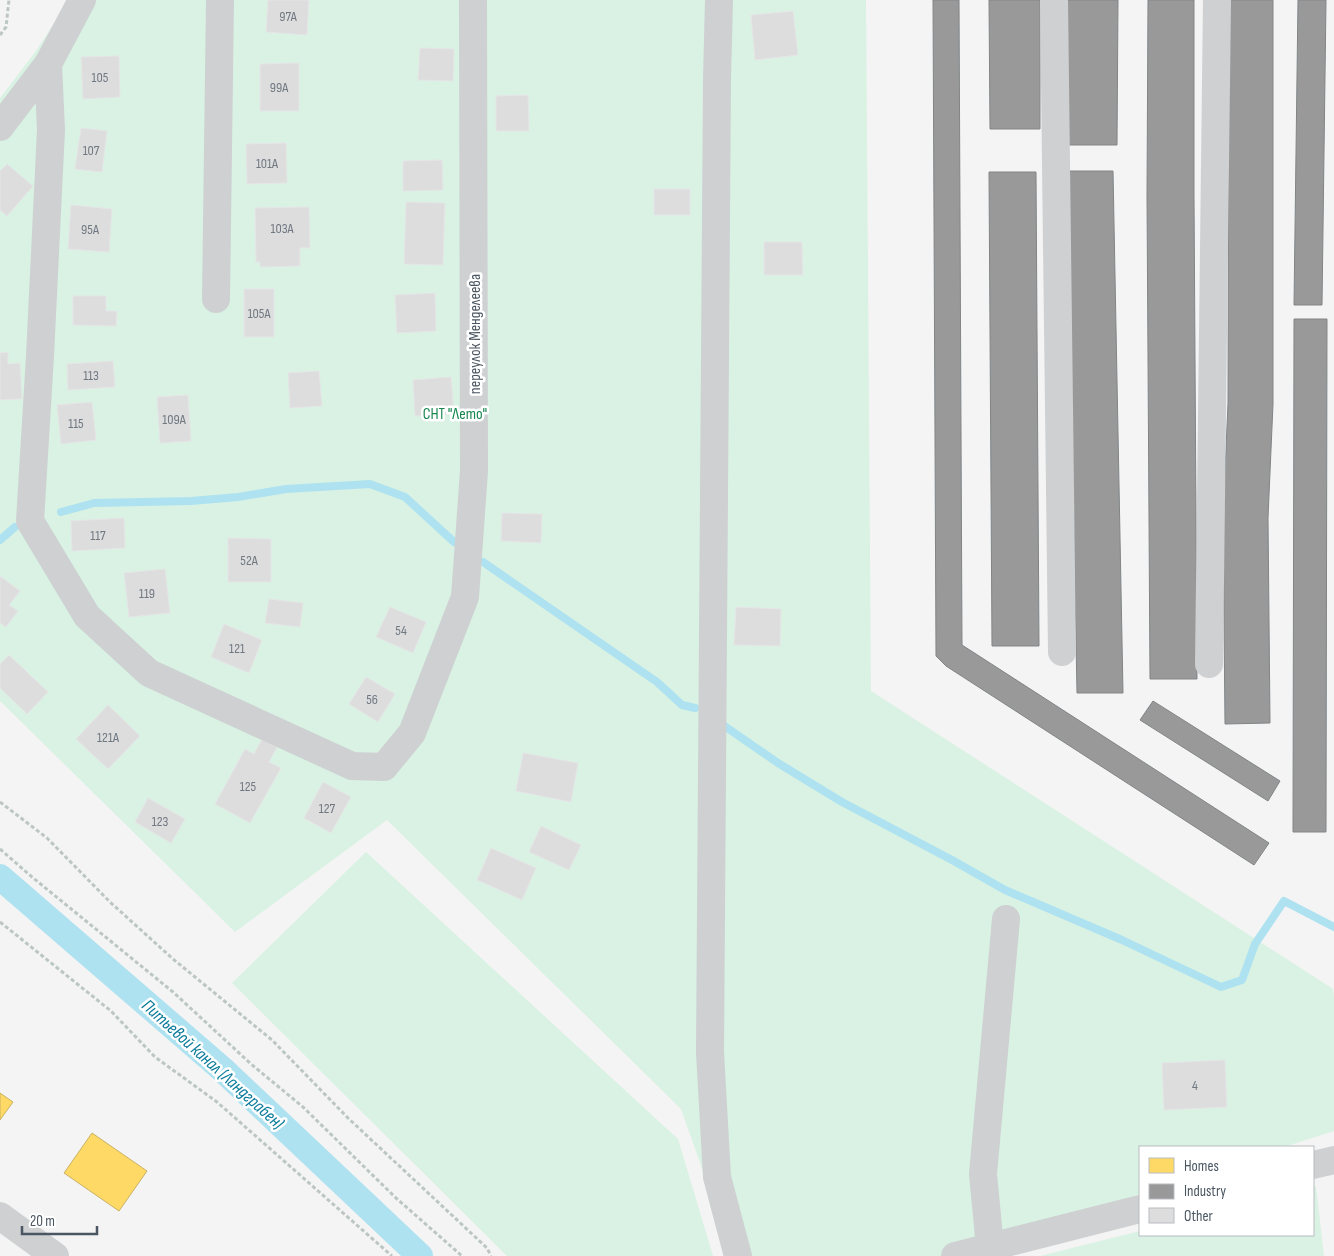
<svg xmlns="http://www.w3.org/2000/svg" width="1334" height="1256" viewBox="0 0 1334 1256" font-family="'Sofia Sans Condensed',sans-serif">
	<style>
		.green { fill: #d9f2e3 }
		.homes { fill: #ffd966; stroke: #c9b264 }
		.industry { fill: #999; stroke: #818588 }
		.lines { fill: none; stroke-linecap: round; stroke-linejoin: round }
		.stream { stroke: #aee2f0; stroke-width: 8 }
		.canal { stroke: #aee2f0; stroke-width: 26 }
		.building { fill: #ddddde; stroke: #e5e6e7 }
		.path { stroke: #bcc7c4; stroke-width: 3; stroke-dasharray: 4 2.5; stroke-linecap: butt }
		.minor { stroke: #ced0d2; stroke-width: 28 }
		.labels { text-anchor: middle; stroke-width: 5; stroke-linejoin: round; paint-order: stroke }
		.number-label { font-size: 14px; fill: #707881 }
		.street-label { font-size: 16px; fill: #4a5661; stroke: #fff }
		.park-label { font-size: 16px; fill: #17864f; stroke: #fff }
		.water-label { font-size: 18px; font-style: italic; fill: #0c7c9b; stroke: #fff }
	</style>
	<rect width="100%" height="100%" fill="#f4f4f4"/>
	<path class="green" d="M69,0H866L871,691L1333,989L1334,997V1131L1284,1147H1140V1194L951,1256H733L681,1109L387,820L235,932L0,701V98L36,51Z
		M366,852L678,1139L713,1256H507L232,983Z
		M1316,1186L1324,1256H1040L1140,1231V1235H1313V1187Z"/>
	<path class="homes" d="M0,1093L13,1102L0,1120Z
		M92,1133L147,1171L119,1211L64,1173Z"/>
	<path class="industry" d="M933,0H959L962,645L1269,843L1254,865L946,666L936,656Z
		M989,0H1040V129H990Z
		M1067,0H1118L1117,145H1066Z
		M1148,0H1194V196L1197,679H1150L1147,196Z
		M1229,0H1273V404L1268,518L1270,723L1225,724L1223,517L1228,403Z
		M1298,0H1326L1322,305H1294Z
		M1067,171H1113L1123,693H1077Z
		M989,172H1036L1039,646H992Z
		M1294,319H1327L1326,832H1293Z
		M1153,701L1280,781L1268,801L1140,720Z"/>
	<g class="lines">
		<path class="stream" d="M61,512L94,503L191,501L238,497L286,489L370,484L405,497L454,542
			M0,540L15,527
			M483,562L657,682L682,705L695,708
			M723,725L778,763L842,802L952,860L1005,890L1122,940L1221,987L1242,980L1255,944L1284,901L1334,927"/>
		<path class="canal" d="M0,877L222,1069L420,1256"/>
	</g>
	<path class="building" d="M268,0H309L307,35L266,32Z
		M793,11L798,55L755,60L751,15Z
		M420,48L454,49L453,81L418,80Z
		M119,56L120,97L83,99L81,57Z
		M299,63V111H260V64Z
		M528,95L529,131H496V96Z
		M81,128L107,131L102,172L75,169Z
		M286,143L287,183L247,184L246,144Z
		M442,160L443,190L403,191V161Z
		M7,164L33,186L7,216L0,210V171Z
		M654,189H690V215H654Z
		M406,202L445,203L443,265L404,264Z
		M71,205L112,209L109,252L68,249Z
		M309,207L310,248H300V266L260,267V262H256L255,208Z
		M764,242H802L803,275H764Z
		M244,289H274V337H244Z
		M435,293L436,331L397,333L395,295Z
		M73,296H106V311H117L116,326L73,325Z
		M8,352V364L20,363L22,399L0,400V353Z
		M113,361L115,387L68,390L67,364Z
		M319,371L322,406L290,408L288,373Z
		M451,377L454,414L415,416L413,380Z
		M188,395L191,441L160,443L157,397Z
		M92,402L96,440L61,444L57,405Z
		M502,513L542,514L541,543L501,541Z
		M124,518L125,548L72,551L71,521Z
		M228,538L271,539V582H228Z
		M165,569L170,613L129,617L124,573Z
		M0,576L20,591L9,605L18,611L6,627L0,623Z
		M269,599L303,603L300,627L265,623Z
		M390,607L426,622L413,653L376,637Z
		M736,607L781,609L780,646L734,645Z
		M224,624L262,640L249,673L211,657Z
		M9,655L48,692L27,714L0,688V664Z
		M366,677L395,694L378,722L349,704Z
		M108,705L140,736L108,769L76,739Z
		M262,739L277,747L269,762L281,768L250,823L215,804L245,749L254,754Z
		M523,753L578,763L571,802L516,791Z
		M323,782L351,797L331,833L304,818Z
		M148,798L185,819L171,843L135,822Z
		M541,826L581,845L569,870L529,852Z
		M491,848L536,868L522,900L477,880Z
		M1225,1060L1227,1107L1164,1110L1162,1063Z"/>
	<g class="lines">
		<path class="path" d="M0,35L6,27L9,0
			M0,802L47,838L110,902L173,959L272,1040L348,1118L487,1248L491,1256
			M0,849L32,877L173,992L251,1064L303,1107L396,1198L462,1256
			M0,922L111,1011L155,1057L217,1102L392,1256"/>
		<path class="minor" d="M719,0L717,79L710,1052L717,1177L738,1256
			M1054,0L1062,652
			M48,64L51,130L40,356L30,521L87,616L149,673L352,766L384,767L412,733L465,597L474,471L473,0
			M0,127L48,64L82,0
			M216,299L220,0
			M1209,664L1217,0
			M1313,1165L1334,1160
			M0,1216L55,1256
			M990,1247L983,1174L1006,919
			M955,1256L1140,1209"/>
	</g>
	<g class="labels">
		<g class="number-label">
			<text x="288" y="21">97А</text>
			<text x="100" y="82">105</text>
			<text x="279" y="92">99А</text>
			<text x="91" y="155">107</text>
			<text x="267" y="168">101А</text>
			<text x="282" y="233">103А</text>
			<text x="90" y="234">95А</text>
			<text x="259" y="318">105А</text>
			<text x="91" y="380">113</text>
			<text x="174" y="424">109А</text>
			<text x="76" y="428">115</text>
			<text x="98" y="540">117</text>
			<text x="249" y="565">52А</text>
			<text x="147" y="598">119</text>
			<text x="401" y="635">54</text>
			<text x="237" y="653">121</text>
			<text x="372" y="704">56</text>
			<text x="108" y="742">121А</text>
			<text x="248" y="791">125</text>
			<text x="327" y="813">127</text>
			<text x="160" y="826">123</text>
			<text x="1195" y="1090">4</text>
		</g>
		<g class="street-label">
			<text transform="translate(474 334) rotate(-90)" y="6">переулок Менделеева</text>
		</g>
		<g class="park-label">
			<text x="455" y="419">СНТ "Лето"</text>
		</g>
		<g class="water-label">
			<text transform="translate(213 1064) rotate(42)" y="6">Питьевой канал (Ландграбен)</text>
		</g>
	</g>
	<rect x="1139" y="1146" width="175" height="90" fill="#ffffff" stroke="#b7bbc0"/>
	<rect x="1149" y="1158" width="25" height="15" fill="#ffd966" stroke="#b7bbc0"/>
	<text x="1184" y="1171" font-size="15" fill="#4a5661">Homes</text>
	<rect x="1149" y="1184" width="25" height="15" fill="#999999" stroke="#b7bbc0"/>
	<text x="1184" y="1196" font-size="15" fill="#4a5661">Industry</text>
	<rect x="1149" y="1208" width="25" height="15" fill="#ddddde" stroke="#b7bbc0"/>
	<text x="1184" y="1221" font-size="15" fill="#4a5661">Other</text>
	<path d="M22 1226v8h75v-8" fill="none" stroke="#4a5661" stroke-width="2.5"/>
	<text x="30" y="1226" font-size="15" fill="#4a5661" stroke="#ffffff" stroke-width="4" paint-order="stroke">20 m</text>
</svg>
